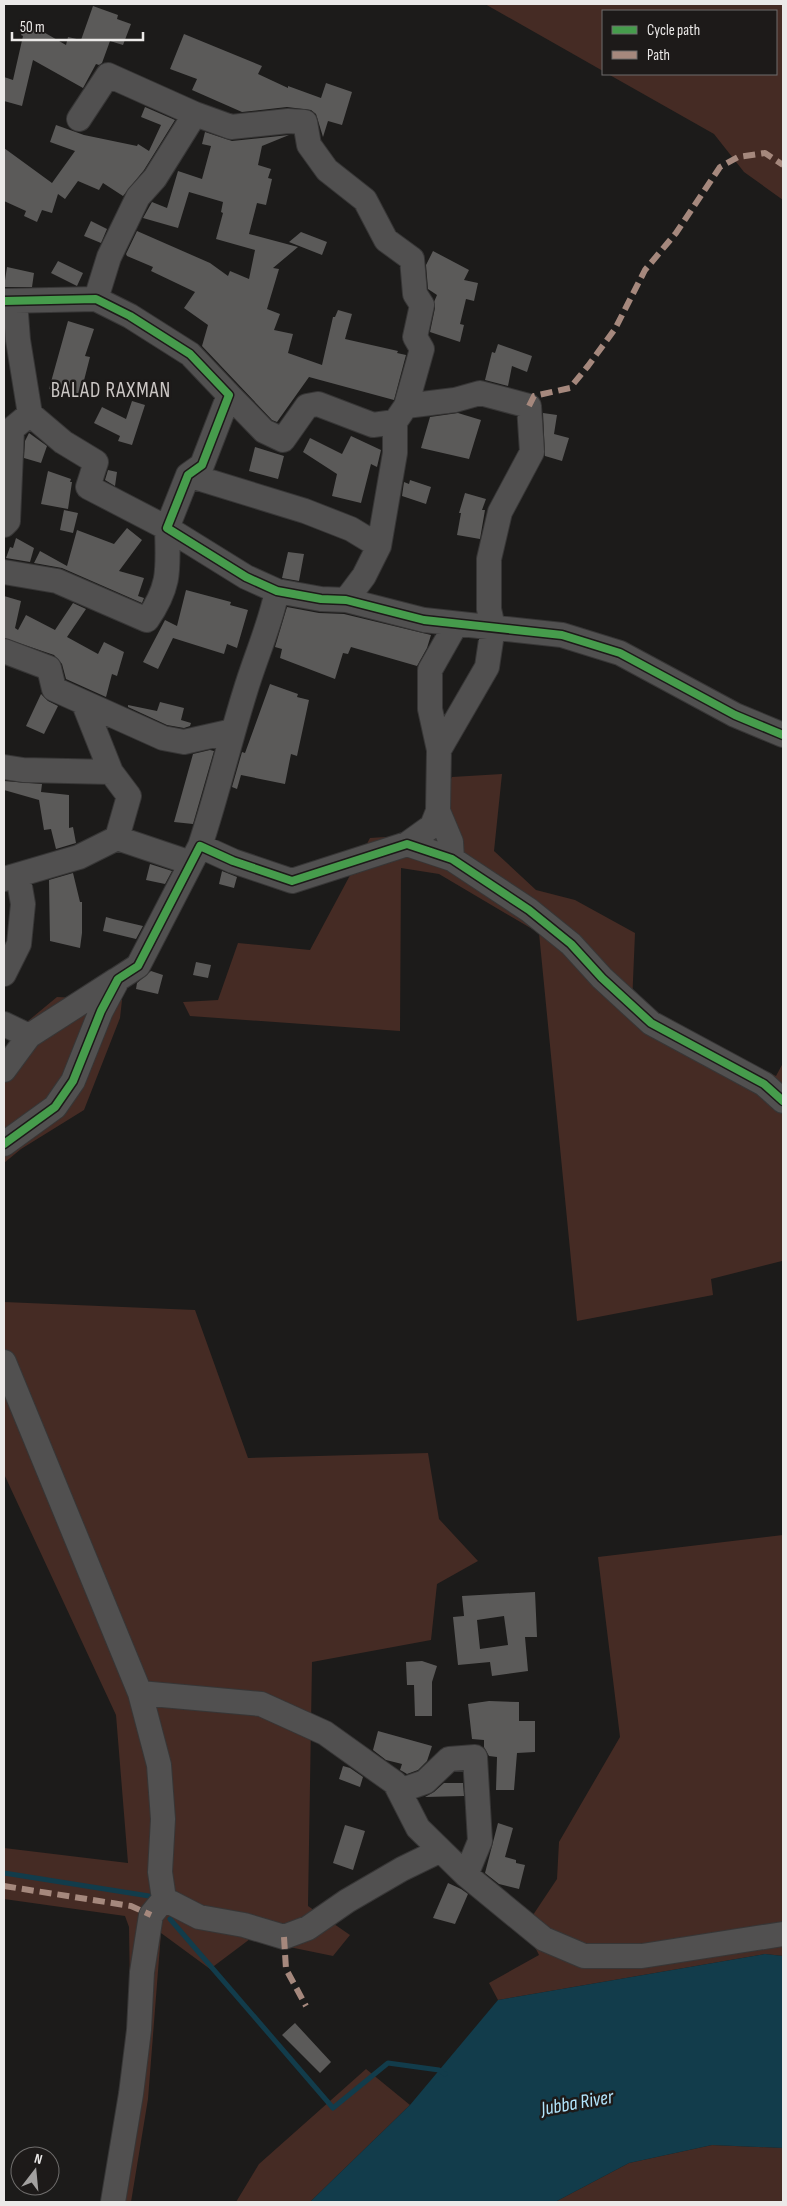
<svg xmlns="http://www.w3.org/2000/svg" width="787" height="2206" viewBox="0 0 787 2206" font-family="'Sofia Sans Condensed',sans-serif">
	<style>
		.green { fill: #452b24 }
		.water { fill: #123c4b }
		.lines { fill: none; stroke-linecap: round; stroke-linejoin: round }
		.stream { stroke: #123c4b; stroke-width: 5 }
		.building { fill: #5b5a59; fill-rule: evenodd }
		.minor-casing { stroke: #373636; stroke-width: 26 }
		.minor { stroke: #515050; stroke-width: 24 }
		.quiet { stroke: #a5887d; stroke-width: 6; stroke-dasharray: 12 6; stroke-linecap: butt }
		.cycleway-casing { stroke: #1d1a19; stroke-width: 11 }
		.cycleway { stroke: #469c4c; stroke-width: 8 }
		.labels { text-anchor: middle; stroke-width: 5; stroke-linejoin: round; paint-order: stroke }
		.water-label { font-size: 20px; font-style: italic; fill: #b2e4fb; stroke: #1d1a19 }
		.quarter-label { font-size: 21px; letter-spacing: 1px; fill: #ccc7c5; stroke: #1d1a19 }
	</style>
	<rect width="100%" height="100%" fill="#1c1b1a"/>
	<path class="green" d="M485,4H783V200L744,172L714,134L608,74H776V11H603V71Z
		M502,774L494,851L536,890L575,900L635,933L632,1004L776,1076L783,1063V1263L782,1261L711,1279L713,1295L577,1321L539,933L439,874L401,868L400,1031L190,1016L183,1002L218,1000L238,943L310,950L370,838L401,836L426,821L452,777Z
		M57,997L122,1000L120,1018L84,1110L21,1149L4,1163V1061L28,1021Z
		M4,1302L195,1310L248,1458L428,1453L439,1519L478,1561L437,1584L431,1640L312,1662L308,1906L350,1935L333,1956L250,1939L210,1969L161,1933L148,2099L131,2202H102L131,2060L129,1927L125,1916L4,1899V1848L128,1863L116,1715L4,1474Z
		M783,1535V1956L765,1954L498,2000L489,1983L539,1955L525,1927L557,1879L559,1842L620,1737L598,1557Z
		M366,2069L410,2105L310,2202H236L259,2164Z
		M712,2145L783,2148V2202H555L629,2163Z"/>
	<path class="water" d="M765,1954L783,1956V2148L712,2145L629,2163L555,2202H310L410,2105L498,2000Z"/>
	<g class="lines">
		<path class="stream" d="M4,1873L149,1896
			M170,1919L333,2108L388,2063L439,2070L445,2074"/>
	</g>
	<path class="building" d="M93,6L118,15L117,19L131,24L123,45L110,41L102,63L99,65L96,64L83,88L33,60L22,106L4,101V77L13,80L23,36L21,35L28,23L66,45L68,37L81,40Z
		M184,34L262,66L258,74L288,88V86L321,98L326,83L352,92L342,125L328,121L323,137L316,114L311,110L287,107L242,112L192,90L197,79L170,69Z
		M145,107L175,120L144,170L123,196L103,183L99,190L78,181L65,199L58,194L52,213L42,210L37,222L24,216L26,211L4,201V148L52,183L75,151L50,142L56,125L84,135L137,146L138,144L149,151L161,125L141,117Z
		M205,132L232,141L289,135L262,146L258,165L271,169L268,178L272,179L266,205L257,203L249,234L298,247L273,268L279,269L267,309L280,314L274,330L293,334L288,353L322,365L333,317H335L338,310L352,314L345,339L398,351L397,353L406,355L394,400L309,377L277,422L272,420L202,346L208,325L184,308L195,292L151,271L153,267L127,256L126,254L137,231L210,263L228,276L230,271L249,279L255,250L216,239L223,213L221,212L223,202L189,192L178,228L143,218L152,202L167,208L178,171L202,179L211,146L202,144Z
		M91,221L107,229L101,243L84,236Z
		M301,232L327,242L322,255L289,242Z
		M433,251L469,270L464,280L478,283L474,301L466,299L460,324L464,325L460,342L430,332L435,308L434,302L437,295L428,289L426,265Z
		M58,261L83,273L77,286L51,273Z
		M7,267L34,273L32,287H4Z
		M68,321L94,329L85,356L90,357L80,396L49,389Z
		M498,344L532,356L527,372L512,366L508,386L485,380L492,352L495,353Z
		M132,401L145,405L132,445L118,441L120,436L94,423L102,407L126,419Z
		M458,413L481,420L469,459L421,448L430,417Z
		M543,413L557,415L554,434L569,438L562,461L545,456Z
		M29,433L47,446L41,463L24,458L25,441Z
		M351,436L381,450L377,467L371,464L361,503L332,496L337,474L303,452L310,438L342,454Z
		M255,447L284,456L278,479L249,471Z
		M108,470L117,472L115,486L105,480Z
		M48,471L71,479L70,482H72L68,509L41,504Z
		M410,480L431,487L426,504L402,496L404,482L409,484Z
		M465,493L486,499L482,510H485L480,539L457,535L461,513H459Z
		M64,510L78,513L73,533L60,530Z
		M127,528L142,540L119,571L144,578L138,596L144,598L142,603L62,568L34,563L40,551L67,566L77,530L114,544Z
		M16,538L34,548L30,562L6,558L10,547L13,548Z
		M288,552L304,554L299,581L282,578Z
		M186,590L231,602L230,605L248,610L237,648L227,644L224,654L173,638L158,669L143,662L165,620L177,626Z
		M4,596L21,601L15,628L18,630L26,615L55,630L73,603L86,609L67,637L98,654L104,642L124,652L117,676L112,674L106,697L66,679L62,664L54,655L4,638Z
		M287,607L319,613L344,614L431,635L427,648L417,666L351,647L348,654L343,653L335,679L280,658L282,649L275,647Z
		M270,684L298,694L297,697L309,700L297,756L291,754L285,784L241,775L237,789L232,787L242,752L245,753Z
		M41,694L48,701L58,706L44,734L26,726Z
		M160,702L184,708L181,720L191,723L190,726L184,728L167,725L128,707V705L157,711Z
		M210,750L214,751L193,824L174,822L193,754Z
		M4,781L42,784L41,792L69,795V828L73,827L76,843L56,849L51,829L44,830L39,800L4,790Z
		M150,864L172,871L165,884L146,880Z
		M222,871L237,877L234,888L219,884Z
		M73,873L80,902H82V933L80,948L50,941L49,880Z
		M106,917L113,919L143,926L136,939L103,931Z
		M196,962L211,965L208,978L193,975Z
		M151,971L163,975L158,994L136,989L137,983Z
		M535,1592L537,1637H525L528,1671L492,1676L490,1662L458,1665L453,1617L464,1616L462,1596ZM504,1616L508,1645L480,1649L477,1620Z
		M422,1661L437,1666L432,1682V1716H415L414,1685H407L406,1662Z
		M489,1701L519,1702V1721H535V1752L517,1753L514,1790H496L497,1757L489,1756L484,1747V1740L472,1739L468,1704Z
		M378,1731L432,1746L427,1761L418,1770L407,1774L402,1771L400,1770L402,1764L386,1760L373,1750Z
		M343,1766L350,1768L363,1777L360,1787L339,1779Z
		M444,1783H463L464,1796L425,1797L434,1792Z
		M498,1823L513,1828L505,1857L516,1860V1863L525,1865L519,1889L499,1884L485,1873Z
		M345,1825L365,1831L353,1870L333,1863Z
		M448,1883L461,1889L468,1894L455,1924L433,1918Z
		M295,2023L331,2062L320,2073L282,2035Z"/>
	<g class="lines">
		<g class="minor-casing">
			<path id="minor" d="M195,114L231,127L288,121L305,122L309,145L327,170L365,200L386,240L412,259L415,294L422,305L415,337L422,349L406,406
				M79,119L108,75L195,114L155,178L138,197L109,257L96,299
				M4,301L96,299L130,316L190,354L229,395L202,465L188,475L167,528L246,577L277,591L321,599L346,600L424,620L562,635L620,653L735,715L783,735
				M229,395L264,431L283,440L307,406L318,404L373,425L395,422
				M188,475L305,511L351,529L379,546
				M4,525L8,521L12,429L30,414
				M4,572L57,581L147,620C171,585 168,569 167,528L88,487L96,462L63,442L30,414L18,340L15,301
				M346,600L364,576L379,546L395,453V422L406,406L455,400L480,393L529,406L532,452L500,512L489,559V609L493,627L487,667L439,750
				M4,651L49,668L54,689L163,738L184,742L233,731
				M84,704L111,772
				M4,767L23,770L111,772L129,796L117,838
				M438,811L451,842L452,859
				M407,844L432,826L438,811L439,750L430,709V670L456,624
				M200,846C217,795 229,743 245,692C255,658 270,626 277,591
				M4,879L79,857L117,838L191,863
				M4,974L19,944L23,904L18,875
				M4,1024L29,1036
				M4,1070L29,1036L116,980
				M4,1144L55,1107L73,1081L101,1011L118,979L138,966L200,846L233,861L292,881L407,844L452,859L529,910L571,944L602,978L651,1023L764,1084L783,1101
				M4,1362L140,1693L159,1765L163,1819L160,1872L164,1899L151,1915L142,1972L139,2030L131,2094L113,2202
				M140,1693L261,1704L325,1733L395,1783L418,1828L466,1875L544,1939L584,1956H642L783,1934
				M399,1791L425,1782L449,1759L475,1757L480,1841L466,1875
				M164,1899L199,1917L244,1925L284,1937L308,1928L347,1901L402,1869L439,1851"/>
		</g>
		<use href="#minor" class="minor"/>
		<path class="quiet" d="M529,406L534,396L570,388L588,366L615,329L645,270L676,233L720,167L738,157L765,153L783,165
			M4,1886L131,1906L151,1915
			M284,1937L286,1969L306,2006"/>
		<g class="cycleway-casing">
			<path id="cycleway" d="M4,301L96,299L130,316L190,354L229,395L202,465L188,475L167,528L246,577L277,591L321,599L346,600L424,620L562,635L620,653L735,715L783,735
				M4,1144L55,1107L73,1081L101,1011L118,979L138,966L200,846L233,861L292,881L407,844L452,859L529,910L571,944L602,978L651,1023L764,1084L783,1101"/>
		</g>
		<use href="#cycleway" class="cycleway"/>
	</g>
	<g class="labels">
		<g class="water-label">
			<text transform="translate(577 2102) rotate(-10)" y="7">Jubba River</text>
		</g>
		<g class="quarter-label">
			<text x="111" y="397">BALAD RAXMAN</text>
		</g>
	</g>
	<rect width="787" height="2206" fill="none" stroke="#ebe9e8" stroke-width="10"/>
	<rect x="602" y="10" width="175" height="65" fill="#1d1a19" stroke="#6f6d6c"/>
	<rect x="612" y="26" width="25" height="8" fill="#469c4c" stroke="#6f6d6c"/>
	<text x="647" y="35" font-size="15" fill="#ebe9e8">Cycle path</text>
	<rect x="612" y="51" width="25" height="8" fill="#a5887d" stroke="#6f6d6c"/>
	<text x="647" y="60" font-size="15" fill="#ebe9e8">Path</text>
	<g transform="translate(35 2171) rotate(16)"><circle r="24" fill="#1d1a19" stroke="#6f6d6c"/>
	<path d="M0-4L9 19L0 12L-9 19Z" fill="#a3a1a0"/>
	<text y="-8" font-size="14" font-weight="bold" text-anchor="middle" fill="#ebe9e8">N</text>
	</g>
	<path d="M12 32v8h131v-8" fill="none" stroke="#ebe9e8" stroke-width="2.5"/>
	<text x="20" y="32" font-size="15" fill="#ebe9e8" stroke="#1d1a19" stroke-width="4" paint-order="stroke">50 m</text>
</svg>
